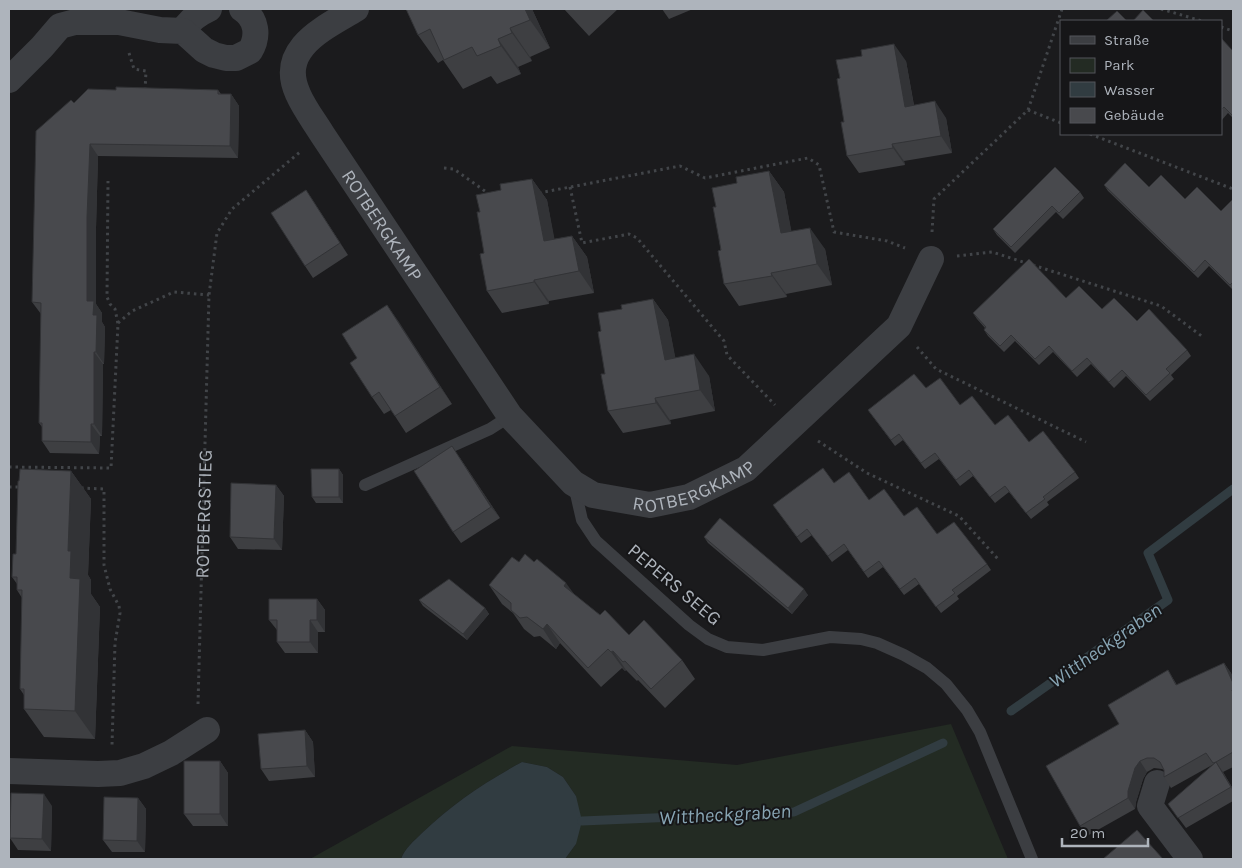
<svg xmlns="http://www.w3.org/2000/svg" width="1242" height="868" viewBox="0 0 1242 868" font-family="Karla,sans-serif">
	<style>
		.green { fill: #232b23 }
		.water { fill: #313c41 }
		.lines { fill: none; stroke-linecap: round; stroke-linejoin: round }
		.stream { stroke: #313c41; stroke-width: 9 }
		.path { stroke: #424549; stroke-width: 3; stroke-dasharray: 2.5 4; stroke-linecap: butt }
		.service { stroke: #3c3e42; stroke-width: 12 }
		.minor { stroke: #3c3e42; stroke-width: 26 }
		.wall { fill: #3e3f42 }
		.shaded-wall { fill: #323336 }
		.building { fill: #48494d; stroke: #323336 }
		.labels { text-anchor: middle; stroke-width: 4; stroke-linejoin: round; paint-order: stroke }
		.street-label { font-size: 19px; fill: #aeb4bc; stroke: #161618 }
		.water-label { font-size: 20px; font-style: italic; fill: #88a5b4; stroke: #161618 }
	</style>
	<rect width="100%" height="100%" fill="#1b1b1d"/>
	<path class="green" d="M951,724L1008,859H565L576,844V796L563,777L547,767L522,762C485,782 452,804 422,833C414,841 405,848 401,859H310L512,746L737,765Z"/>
	<path class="water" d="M522,762L547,767L563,777L576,796L582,821L576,844L565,859H401C405,848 414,841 422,833C452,804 485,782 522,762Z"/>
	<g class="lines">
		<path class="stream" d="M1011,711L1168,600L1148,553L1233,489
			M582,821L794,812L943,743"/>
		<g class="path">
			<path d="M1161,9L1202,21"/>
			<path d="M1221,27L1233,31"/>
			<path d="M129,53L134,69L146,71L145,91"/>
			<path d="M1028,110L1061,123"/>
			<path d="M1090,134L1233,189"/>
			<path d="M444,168L454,169L489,194"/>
			<path d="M570,187L582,243L629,234L637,238L724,341L727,355L775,405"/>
			<path d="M539,193L680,166L705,178L808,158L819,165L834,232L887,241L905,248"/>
			<path d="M932,232L934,199L1028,110L1062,9"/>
			<path d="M957,256L992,252L1161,306L1203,337"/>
			<path d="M118,323L132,311L174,292L209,295"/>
			<path d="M917,347L936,369L1086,442"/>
			<path d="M818,441L867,473L959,516L998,559"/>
			<path d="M9,467L111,468L118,324L115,309L110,304L107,297L108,181"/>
			<path d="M9,487H22"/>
			<path d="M81,488L104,489V565L110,589L119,606L120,613L115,643L112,745"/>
			<path id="s1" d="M198,704L209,295L217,233L232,209L300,152"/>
		</g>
		<path class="service" d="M365,485L490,429L510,416
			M574,485L582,520L596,541L689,625L708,639L727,647L763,650L830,637L861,639L877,643L904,655L927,668L946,684L967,710L980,732L1032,859"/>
		<g class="minor">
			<path id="s2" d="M356,9C325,28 277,48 298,94C304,108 314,121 322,134L510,416L573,483L593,495L650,505L689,497L746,469L899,326L931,259"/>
			<path d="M183,31C189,20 198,14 209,9"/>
			<path d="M9,80L42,47L60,26L75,22H119L160,30L183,31L204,50L214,55L226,58H236L250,51C259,36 257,19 242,9"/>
			<path d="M9,771L98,774L120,773L144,766L171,753L207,730"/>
			<path d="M1157,783L1150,806L1190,859"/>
		</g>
	</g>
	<path class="wall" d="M406,9H532L550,48L530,57L532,61L518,67L521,74L497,84L491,76L463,89L443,60L438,63L418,35Z
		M564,9H618L589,36Z
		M662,9H693L669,19Z
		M1221,38L1232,50L1233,49V118L1228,113L1221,121Z
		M906,61L914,105L946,118L952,153L904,161L905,165L859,173L847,156L844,122Z
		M218,90L221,94H231L239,106L238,158L98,156L96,228V304L102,313V322L105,327L104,364H103L102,436H100L99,454L50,453L42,441V427L39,423L41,314L32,302L74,103Z
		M769,171L784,192L791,231L825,249L832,285L786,294L787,297L739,306L724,284L716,207L737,183Z
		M532,179L547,200L554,239L572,236L587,257L594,293L549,301V304L502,313L487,291L484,253L501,190Z
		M1104,185L1149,187L1221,211L1233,202V290L1209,266L1198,278L1108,191Z
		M306,190L348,255L313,278L305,266Z
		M1080,192L1084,198L1063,219L1056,212L1015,253L997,235L993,229Z
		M1066,298L1102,309L1187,350L1191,356L1171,375L1174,379L1150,401L1126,376L1114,388L1091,364L1077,377L1053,352L1039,365L1015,341L1004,352L988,336L984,330L985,328L977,319L973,313Z
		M653,299L668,320L675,358L709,376L715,411L670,420L671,424L623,433L608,411L605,374L601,331L622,309Z
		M387,305L452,404L406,433L391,410L384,414L372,397L357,358Z
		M926,388L960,405L995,425L1029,442L1075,472L1079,478L1047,502L1049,505L1031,519L1009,492L995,503L973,476L960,486L939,459L925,469L903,440L895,446L868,410Z
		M460,458L500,518L461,543L453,532Z
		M339,469L343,475V503H316L312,497Z
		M71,471L91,499L88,575L91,580V594L100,607L95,739L44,737L24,709V695L20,689L22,598L17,590V584L12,577L16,554Z
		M834,483L904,516L937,534L987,564L991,570L957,596L959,599L941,613L919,584L904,595L883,567L868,578L848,550L832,562L812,535L801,543L773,505Z
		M276,485L284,496L282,550L238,549L230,537Z
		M704,537L808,595L792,614L708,543Z
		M519,562L575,595L600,615L629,635L682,660L695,679L665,708L638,680L637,681L626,670L625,671L622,668L601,687L560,643L556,649L540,636L534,637L524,629L513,613L502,604L489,585Z
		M317,599L325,610V632H318V653H285L277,642V630L269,620Z
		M419,600L485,608L489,614L467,640L423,606Z
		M1224,663L1231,673L1233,678V767L1223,772L1233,789V801L1186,828L1168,804L1214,764L1171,788L1164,777V770L1162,769L1154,768L1147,772L1143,779L1136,802L1135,809L1087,836L1080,826L1119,724L1168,670L1177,685Z
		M305,730L313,742L315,777L269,781L261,769Z
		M220,761L228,773V826H193L184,814Z
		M138,798L146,809L145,852H112L103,840Z
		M52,806L51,851L18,850L10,838Z"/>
	<path class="shaded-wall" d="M525,9H532L550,48L530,20Z
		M510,28L530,57L532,61L512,33Z
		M498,39L518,67L521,74L501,46Z
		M894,44L906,61L917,124L905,107Z
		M231,94L239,106L238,158L230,146Z
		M935,101L946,118L952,153L941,136Z
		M90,144L98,156L96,228V304L102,313V322L105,327L104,364L96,352L93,315L87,301V217Z
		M892,144L904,161L905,165L893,148Z
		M769,171L784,192L796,255L781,233Z
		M532,179L547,200L559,262L544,241Z
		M306,190L314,202L348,255L340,243Z
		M810,228L825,249L832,285L817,264Z
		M572,236L587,257L594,293L579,271Z
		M771,273L786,294L787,297L772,276Z
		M534,280L549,301V304L534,282Z
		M653,299L668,320L680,381L665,360Z
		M387,305L399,322L452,404L440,387Z
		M94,352L103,364L102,436L94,424Z
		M694,354L709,376L715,411L700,390Z
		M655,398L670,420L671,424L656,403Z
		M91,424L100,436L99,454L91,442Z
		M452,446L500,518L491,507Z
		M339,469L343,475V503L339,497Z
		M71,471L91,499L88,575L91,580V594L100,607L95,739L75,711L70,578L68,551Z
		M276,485L284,496L282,550L274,539Z
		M566,583L580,602L564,586Z
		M804,589L808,595L792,614L788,608Z
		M317,599L325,610V632L317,620Z
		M485,608L489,614L467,640L463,634Z
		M310,620L318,632V653L310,642Z
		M547,624L560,643L556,649L543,629Z
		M613,651L626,670L625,671L611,652Z
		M1224,663L1231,673L1233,678V683Z
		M305,730L313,742L315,777L307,766Z
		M220,761L228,773V826L220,814Z
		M1140,761L1147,772L1143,779L1136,802L1135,809L1128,798V791L1135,768Z
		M1216,762L1223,772L1233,789V791Z
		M44,794L52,806L51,851L42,839Z
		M138,798L146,809L145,852L137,841Z"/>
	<path class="building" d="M406,9H525L530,20L510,28L512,33L498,39L501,46L477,56L472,47L444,60L430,29L418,35Z
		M1143,10L1154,21H1133Z
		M1117,11L1127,21H1106Z
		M1221,38L1232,50L1233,49V116L1224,107L1221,110Z
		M894,44L905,107L935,101L941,136L892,144L893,148L847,156L841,122H844L837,79L840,78L836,60L862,56L861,50Z
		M116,87L218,90V94H231L230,146L90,144L87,217V301H94L93,315H97L96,352H94V424H91V442L42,441V423H39L41,303L32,302L36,131L71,100L74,103L88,89L116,90Z
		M1125,163L1149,187L1161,175L1185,199L1197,187L1221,211L1232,200L1233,202V282L1230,285L1205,260L1194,272L1104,185Z
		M1055,167L1080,192L1059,213L1052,206L1011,247L993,229Z
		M769,171L781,233L810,228L817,264L771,273L772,276L724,284L718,251L721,250L713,207H716L712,188L737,183L736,177Z
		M532,179L544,241L572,236L579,271L534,280V282L487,291L480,254L484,253L477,212H480L476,195L501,190L500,184Z
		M306,190L340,243L305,266L271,213Z
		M1029,259L1066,298L1079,286L1102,309L1114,298L1137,321L1149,309L1187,350L1166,369L1170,373L1146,395L1122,370L1109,382L1087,358L1072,371L1049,346L1035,359L1011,335L1000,346L984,330L986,327L973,313Z
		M653,299L665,360L694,354L700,390L655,398L656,403L608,411L601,374H605L598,332L601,331L598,313L622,309L621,305Z
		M387,305L440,387L395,416L379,392L372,397L350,363L357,358L342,334Z
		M914,374L926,388L940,378L960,405L972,396L995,425L1008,415L1029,442L1043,431L1075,472L1043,497L1045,499L1026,513L1005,486L990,497L969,470L956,480L935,453L921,463L899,434L891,440L868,410Z
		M452,446L491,507L453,532L414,471Z
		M823,468L834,483L849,472L869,500L884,489L904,516L917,507L937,534L954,522L987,564L952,590L955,593L936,607L915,578L900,589L879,561L864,572L844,544L828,556L807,529L797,537L773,505Z
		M20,469L71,471L68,551H71L70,578L80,579L75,711L24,709V689H20L22,590H17V577H12L13,554H16L18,481H19Z
		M311,469H339V497H312Z
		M231,483L276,485L274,539L230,537Z
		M720,518L804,589L788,608L704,537Z
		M525,554L534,562L537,559L566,583L564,586L600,615L605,610L629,635L644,620L682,660L651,689L625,661L623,662L613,651L611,652L608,649L588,668L547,624L543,629L527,617L520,618L511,610V603L489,585L512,557L519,562Z
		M449,579L485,608L463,634L419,600Z
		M269,599H317V620H310V642H277V620H269Z
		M1224,663L1233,683V689L1232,690L1233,693V752L1216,762L1231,787L1178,818L1168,804L1216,762L1213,763L1206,753L1164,777V770L1160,762L1154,758H1147L1140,761L1135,768L1128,791V798L1080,826L1046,766L1119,724L1108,705L1168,670L1176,685Z
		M305,730L307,766L261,769L258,734Z
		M184,761H220V814H184Z
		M11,793L44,794L42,839L10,838Z
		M104,797L138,798L137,841L103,840Z
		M1137,830L1163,859H1103Z"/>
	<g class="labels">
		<g class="street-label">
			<text dy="7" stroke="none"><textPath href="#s2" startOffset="272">ROTBERGKAMP</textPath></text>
			<text dy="7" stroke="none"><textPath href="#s2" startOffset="722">ROTBERGKAMP</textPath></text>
			<text dy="7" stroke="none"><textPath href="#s1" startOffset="190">ROTBERGSTIEG</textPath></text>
			<text transform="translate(675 584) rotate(40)" y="7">PEPERS SEEG</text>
		</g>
		<g class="water-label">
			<text transform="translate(1105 645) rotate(-35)" y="7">Wittheckgraben</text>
			<text transform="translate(725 814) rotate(-3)" y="7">Wittheckgraben</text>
		</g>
	</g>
	<rect width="1242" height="868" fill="none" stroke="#aeb4bc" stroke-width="20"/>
	<rect x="1060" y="20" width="162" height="115" fill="#161618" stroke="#53555a"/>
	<rect x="1070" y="36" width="25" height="8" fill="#3c3e42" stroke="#53555a"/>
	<text x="1104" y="45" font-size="15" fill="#aeb4bc">Straße</text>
	<rect x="1070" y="58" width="25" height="15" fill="#232b23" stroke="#53555a"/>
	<text x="1104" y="70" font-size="15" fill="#aeb4bc">Park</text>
	<rect x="1070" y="82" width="25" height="15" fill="#313c41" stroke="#53555a"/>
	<text x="1104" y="95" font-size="15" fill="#aeb4bc">Wasser</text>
	<rect x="1070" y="108" width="25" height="15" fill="#48494d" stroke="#53555a"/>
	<text x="1104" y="120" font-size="15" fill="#aeb4bc">Gebäude</text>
	<path d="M1062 838v8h86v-8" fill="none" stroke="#aeb4bc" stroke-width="2.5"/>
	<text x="1070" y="838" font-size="15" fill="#aeb4bc" stroke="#161618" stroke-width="4" paint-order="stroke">20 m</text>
</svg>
